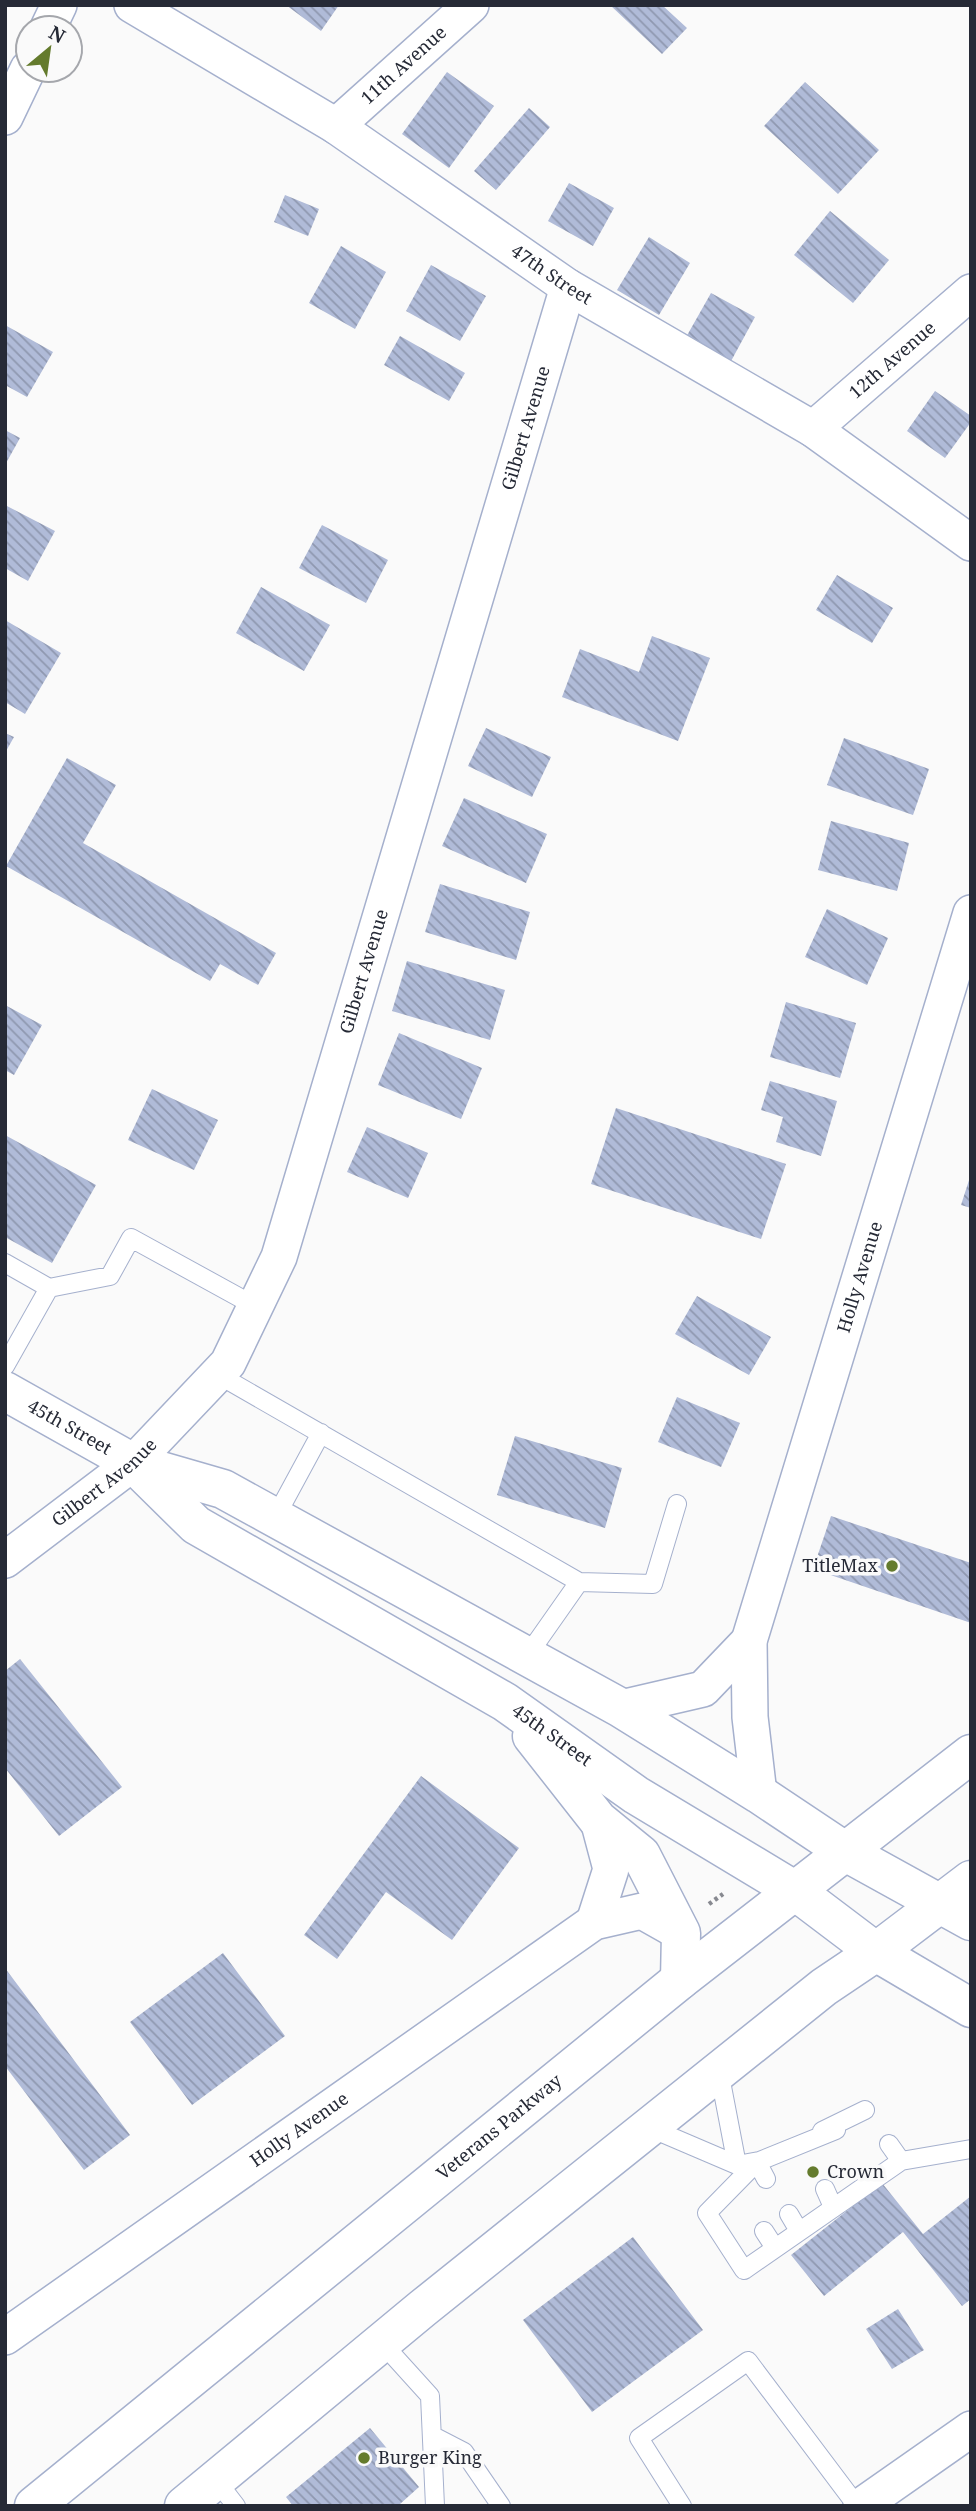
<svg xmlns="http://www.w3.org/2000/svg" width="976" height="2511" viewBox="0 0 976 2511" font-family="'Noto Serif',serif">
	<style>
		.building { fill: url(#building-back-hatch) }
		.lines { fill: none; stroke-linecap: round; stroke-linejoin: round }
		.service-casing { stroke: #a5b0cd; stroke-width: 20 }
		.minor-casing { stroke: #a5b0cd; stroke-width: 38 }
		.primary-casing { stroke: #a5b0cd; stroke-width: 41 }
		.path { stroke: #878990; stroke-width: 4.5; stroke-dasharray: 3.5 3.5; stroke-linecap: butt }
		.service { stroke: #fff; stroke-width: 18 }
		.minor { stroke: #fff; stroke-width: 35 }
		.primary { stroke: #fff; stroke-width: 38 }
		.poi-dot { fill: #647b2d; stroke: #fafafa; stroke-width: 2.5 }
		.labels { text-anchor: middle; stroke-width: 7; stroke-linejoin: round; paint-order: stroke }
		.street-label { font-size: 18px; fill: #262a36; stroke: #fafafa }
		.poi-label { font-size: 18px; fill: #262a36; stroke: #fafafa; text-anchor: start }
	</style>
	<defs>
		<pattern id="building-back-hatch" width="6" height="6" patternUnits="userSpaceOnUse" patternTransform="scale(1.75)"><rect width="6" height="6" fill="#b0bbd8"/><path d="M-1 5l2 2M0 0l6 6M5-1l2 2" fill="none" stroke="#8f98b0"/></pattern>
	</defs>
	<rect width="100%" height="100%" fill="#fafafa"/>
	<path class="building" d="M286,5H339L321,31Z
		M610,5H662L687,28L662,54Z
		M447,72L494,106L449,168L402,134Z
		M805,82L879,150L838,194L764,126Z
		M529,108L550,127L496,190L474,171Z
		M569,183L614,208L593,246L548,221Z
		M285,195L319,209L308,236L274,222Z
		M830,211L889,260L853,303L794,255Z
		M649,237L690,263L659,315L617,290Z
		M341,246L386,272L355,329L309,303Z
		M431,265L486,296L460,341L406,311Z
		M711,293L755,317L730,363L685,339Z
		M5,325L53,352L27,397L5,385Z
		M400,336L465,373L449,401L384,365Z
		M935,391L971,416V422L945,458L907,431Z
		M5,430L20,438L5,465Z
		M5,505L55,531L28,581L5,568Z
		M322,525L388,560L366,603L299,568Z
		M837,575L893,608L872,643L816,610Z
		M261,587L330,625L304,671L236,633Z
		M5,620L61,653L25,714L5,702Z
		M652,636L710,658L678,741L562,697L580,649L639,672Z
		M486,728L551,757L532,797L468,766Z
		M5,733L14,737L5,753Z
		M844,738L929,769L913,815L827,785Z
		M67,758L116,785L83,843L276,953L258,985L220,964L210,981L6,866Z
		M464,798L547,834L526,883L442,846Z
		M831,821L909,843L897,891L818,870Z
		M440,884L530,912L516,960L425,932Z
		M827,909L888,938L867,985L805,957Z
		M407,961L505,990L490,1040L392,1011Z
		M786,1002L856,1023L840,1078L770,1057Z
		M5,1005L42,1025L14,1075L5,1070Z
		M399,1033L482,1068L461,1119L378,1085Z
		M770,1081L837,1101L821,1156L776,1142L783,1117L761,1110Z
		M152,1089L218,1120L194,1170L128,1140Z
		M616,1108L786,1164L761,1239L591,1184Z
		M367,1127L428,1153L408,1198L347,1172Z
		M5,1135L96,1185L52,1263L5,1237Z
		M970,1177H971V1208L961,1205Z
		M697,1296L771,1337L749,1375L675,1334Z
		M677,1397L740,1423L721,1467L658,1442Z
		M515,1436L622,1468L605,1528L497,1495Z
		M831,1516L971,1563V1623L813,1569Z
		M20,1659L122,1787L59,1836L5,1768V1671Z
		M421,1776L519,1848L452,1940L386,1892L337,1959L304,1935Z
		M223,1953L285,2036L192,2105L130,2022Z
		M5,1968L130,2135L84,2170L5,2066Z
		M882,2183L923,2234L971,2196V2299L962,2306L903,2232L824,2296L791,2255Z
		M633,2237L703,2330L592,2412L523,2320Z
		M898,2309L924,2350L892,2369L866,2329Z
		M370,2428L419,2487L400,2504L401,2506H293L286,2497Z"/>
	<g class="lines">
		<g class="service-casing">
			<path id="service" d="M5,1263L49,1288
				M5,1366L49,1288L110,1276L131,1238L255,1306
				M217,1374L579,1582L527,1656
				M275,1518L321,1433
				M579,1582L653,1584L677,1504
				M719,2071L737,2165L759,2161
				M648,2127L737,2165
				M836,2130L757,2162L707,2213L744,2270L901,2161L889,2144
				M822,2131L865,2110
				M901,2161L971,2149
				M757,2162L766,2179
				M825,2189L833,2207
				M789,2214L799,2231
				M764,2231L775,2248
				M382,2343L430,2396L435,2506
				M433,2436L464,2452L501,2506
				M216,2480L236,2506
				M682,2506L639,2438L748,2361L857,2506"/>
		</g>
		<g class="minor-casing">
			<g id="minor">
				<path id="s1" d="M132,5L336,126L568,287L813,429L971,543"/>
				<path d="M48,28L59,5"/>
				<path d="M5,117L28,69"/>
				<path id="s2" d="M336,126L471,5"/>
				<path id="s3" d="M813,429L971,292"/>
				<path id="s4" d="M5,1560L133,1463L228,1363L279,1257L568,287"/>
				<path d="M621,1708L703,1689L749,1641"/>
				<path id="s5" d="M759,1794L750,1717L749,1641L971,913"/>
				<path d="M594,1922L611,1869L598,1820"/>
				<path id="s6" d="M5,2337L594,1922L642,1911L681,1933"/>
				<path d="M861,2506L971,2429"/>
			</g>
		</g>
		<g class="primary-casing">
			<g id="primary">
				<path id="s7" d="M5,1391L133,1463L223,1489L621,1708L759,1794L846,1852L971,1921"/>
				<path id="s8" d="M135,1465L196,1525L505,1702L636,1795L794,1890L876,1952L971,2008"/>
				<path d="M532,1736L598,1820L641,1855L681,1933L680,1980"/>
				<path id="s9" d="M34,2506L680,1980L971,1754"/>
				<path d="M184,2506L423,2308L824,1987L876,1952L971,1880"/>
			</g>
		</g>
		<path class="path" d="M709,1904L723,1894"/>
		<use href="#service" class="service"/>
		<use href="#minor" class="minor"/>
		<use href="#primary" class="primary"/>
	</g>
	<g class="poi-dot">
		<circle cx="892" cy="1566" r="7"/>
		<circle cx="813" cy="2172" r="7"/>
		<circle cx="364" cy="2458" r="7"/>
	</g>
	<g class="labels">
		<g class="street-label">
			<text dy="6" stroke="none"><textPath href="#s2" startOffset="91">11th Avenue</textPath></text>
			<text dy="6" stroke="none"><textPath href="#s1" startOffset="499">47th Street</textPath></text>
			<text dy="6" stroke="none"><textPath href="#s3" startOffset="105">12th Avenue</textPath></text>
			<text dy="6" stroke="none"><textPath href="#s4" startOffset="1281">Gilbert Avenue</textPath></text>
			<text dy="6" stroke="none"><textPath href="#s4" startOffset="714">Gilbert Avenue</textPath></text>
			<text dy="6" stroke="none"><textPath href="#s5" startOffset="534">Holly Avenue</textPath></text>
			<text dy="6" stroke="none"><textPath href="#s7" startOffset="74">45th Street</textPath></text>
			<text dy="6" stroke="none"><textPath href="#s4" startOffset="126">Gilbert Avenue</textPath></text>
			<text dy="6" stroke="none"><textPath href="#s8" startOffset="499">45th Street</textPath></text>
			<text dy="6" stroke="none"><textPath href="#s9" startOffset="600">Veterans Parkway</textPath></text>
			<text dy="6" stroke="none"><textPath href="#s6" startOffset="360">Holly Avenue</textPath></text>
		</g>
		<g class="poi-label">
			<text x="878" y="1572" text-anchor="end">TitleMax</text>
			<text x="827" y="2178">Crown</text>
			<text x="378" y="2464">Burger King</text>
		</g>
	</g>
	<rect width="976" height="2511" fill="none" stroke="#262a36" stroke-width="14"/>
	<g transform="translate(49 49) rotate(29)"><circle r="33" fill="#fafafa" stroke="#a5a7ac" stroke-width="2"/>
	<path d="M0-5L12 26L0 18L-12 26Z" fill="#647b2d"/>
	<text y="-10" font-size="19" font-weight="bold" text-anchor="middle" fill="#262a36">N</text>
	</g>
</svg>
